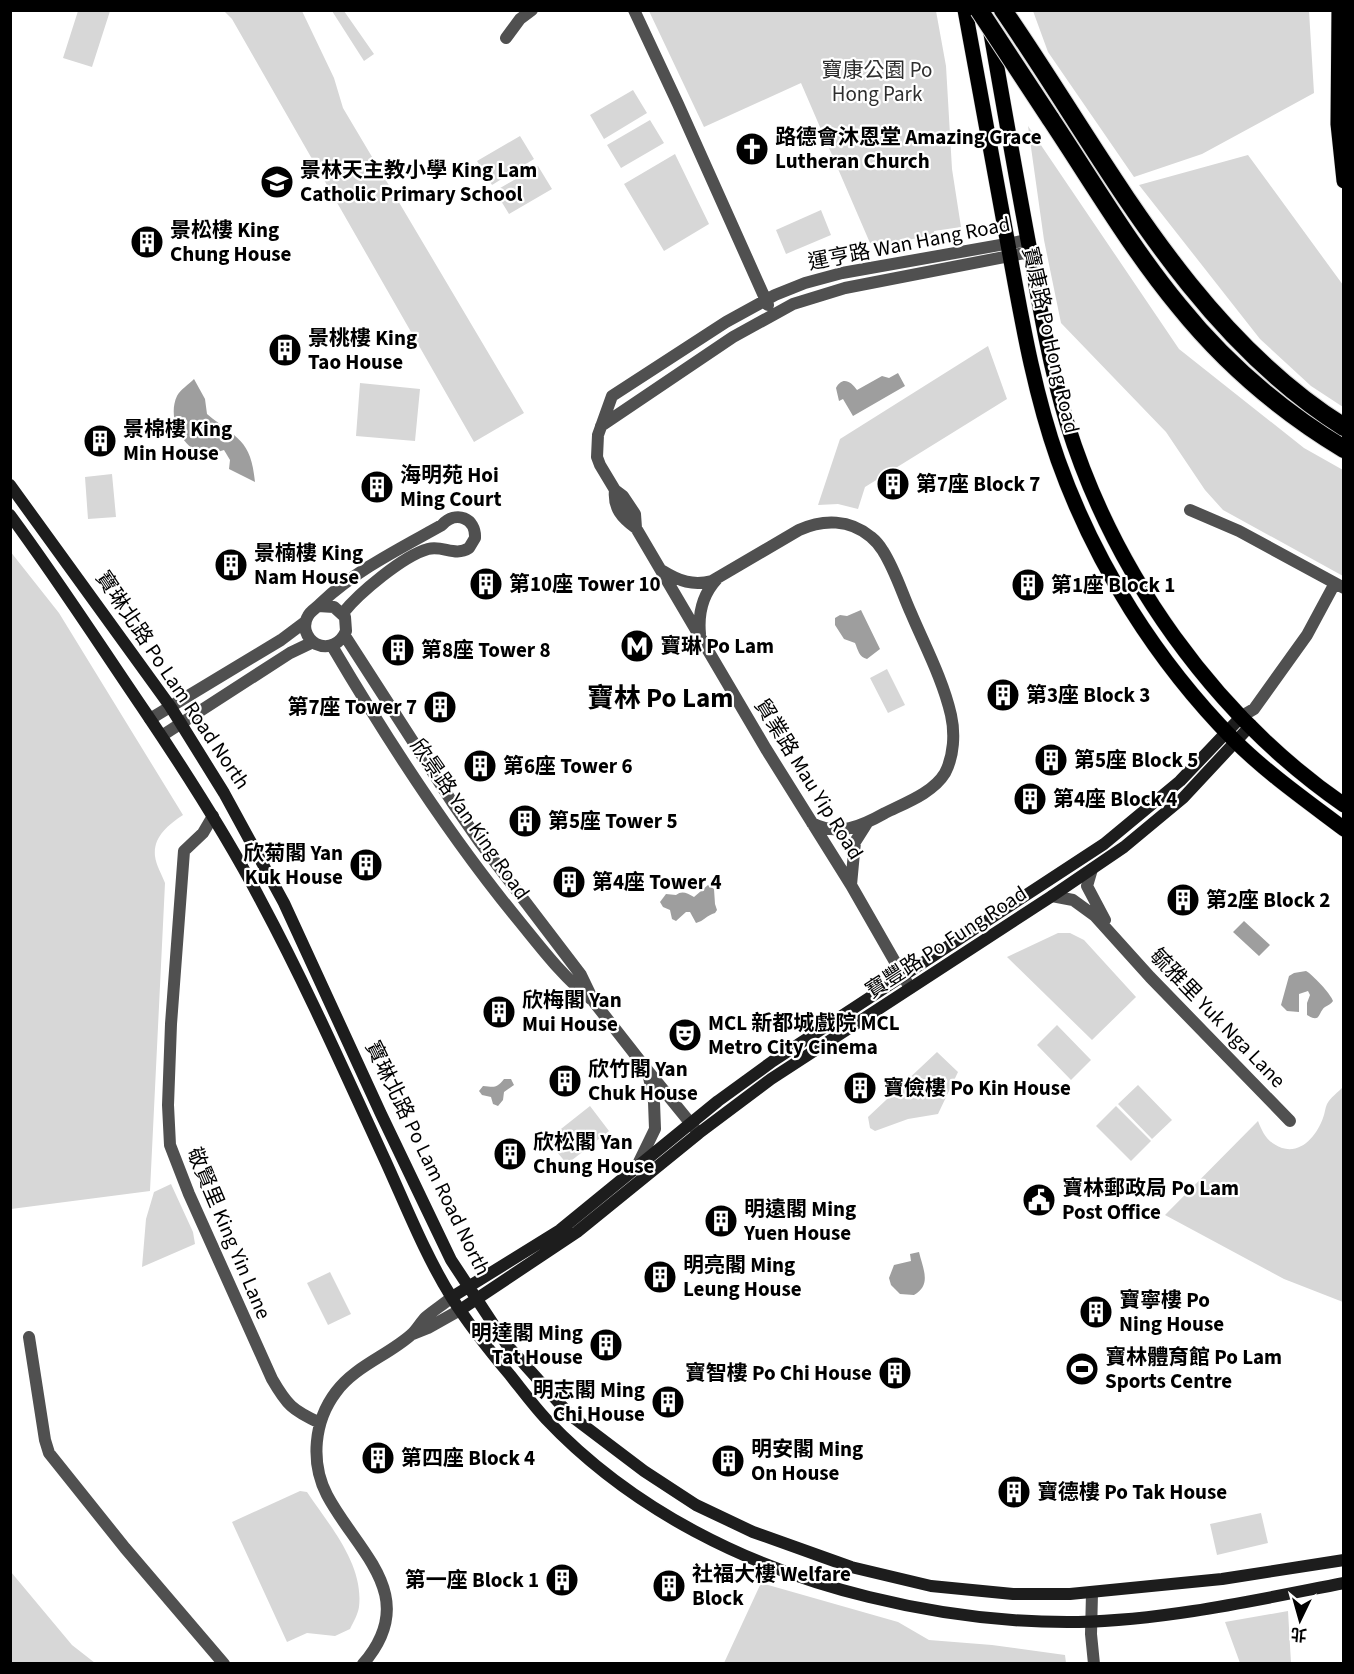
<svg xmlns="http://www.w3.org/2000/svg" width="1354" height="1674" viewBox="0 0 1354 1674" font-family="'Source Sans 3','Noto Sans TC',sans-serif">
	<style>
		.green { fill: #d7d7d7 }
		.water { fill: #9e9e9e }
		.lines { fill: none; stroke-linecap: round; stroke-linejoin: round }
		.primary-casing { stroke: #dbdbdb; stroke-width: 16 }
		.highway-casing { stroke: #dbdbdb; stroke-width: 20 }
		.street { stroke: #505050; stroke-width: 12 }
		.secondary { stroke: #1d1d1d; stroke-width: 12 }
		.primary { stroke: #000; stroke-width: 15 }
		.highway { stroke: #000; stroke-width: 18 }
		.highway-bridge-casing { stroke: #dbdbdb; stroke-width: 20; stroke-linecap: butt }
		.highway-bridge { stroke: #000; stroke-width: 18 }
		.labels { text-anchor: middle; stroke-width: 4.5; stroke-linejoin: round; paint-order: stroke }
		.park-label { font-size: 21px; fill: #2e2e2e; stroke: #fff }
		.poi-label { font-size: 21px; font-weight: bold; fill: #000; stroke: #fff; text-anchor: start }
		.street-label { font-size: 21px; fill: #000; stroke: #fff }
		.district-label { font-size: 27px; font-weight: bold; fill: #000; stroke: #fff }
	</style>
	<rect width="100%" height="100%" fill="#fff"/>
	<path class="green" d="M78,11H110L92,67L63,58Z
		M224,11H302L334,78L343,108L524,413L474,442L232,19Z
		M332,11H344L374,54L364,61Z
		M649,11H936L946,66L952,169L961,227L934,231V235L886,244L885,240L870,243L801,83L704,127Z
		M1033,11H1309L1314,93L1202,154L1134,177L1048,52Z
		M633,90L647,113L604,139L590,115Z
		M650,120L664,143L621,168L607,145Z
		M1028,126L1179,349L1304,448L1343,470V576L1223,510L1205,490L1166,432L1061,323L1044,240Z
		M520,136L534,159L492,185L477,161Z
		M675,154L709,224L664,251L624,184Z
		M1248,155L1343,285V407L1311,386L1260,339L1139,185Z
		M538,166L552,189L509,214L495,191Z
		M821,210L831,235L786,254L776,230Z
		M988,346L1007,399L865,487L858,509L838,504L818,505L840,439Z
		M360,383L420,389L415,441L356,436Z
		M112,474L116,517L88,519L85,477Z
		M10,551L59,613L183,815C168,825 153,837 155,856C156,865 162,875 165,883L150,1191L11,1209Z
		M887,669L905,705L888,713L870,678Z
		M1058,933H1070L1084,940L1136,997L1092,1040L1007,957Z
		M1057,1025L1091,1060L1071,1080L1037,1045Z
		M937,1052L958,1072L938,1114L908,1119L875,1131L870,1128L868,1117Z
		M1138,1085L1172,1120L1152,1139L1118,1104Z
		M1343,1087V1302L1284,1279L1165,1215L1258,1121C1263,1134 1268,1143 1282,1148C1302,1154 1317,1135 1323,1118C1325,1113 1325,1108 1327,1104C1330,1098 1338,1092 1343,1087Z
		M590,1106L609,1131L567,1164L547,1140Z
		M1116,1106L1151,1141L1131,1161L1096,1126Z
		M171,1184L193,1232L195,1244L142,1267L146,1219L154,1192Z
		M330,1272L351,1314L328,1325L307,1283Z
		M300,1491L307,1492C329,1525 364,1564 359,1607C358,1614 353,1623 350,1629L335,1636L307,1633L287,1642L232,1522Z
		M1261,1513L1268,1543L1217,1555L1210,1524Z
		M11,1572L72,1645L95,1663H11Z
		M761,1583L898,1622L929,1640L992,1645L1065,1655L1066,1663H724Z
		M1288,1611L1291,1663H1240L1225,1622Z"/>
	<path class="water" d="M898,373L905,386L853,416L843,399L839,401L836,388C842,376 851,381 857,390L882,376L889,378Z
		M194,379L205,399L207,414C237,439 251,439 255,482L229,469L230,460L224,450C220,451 214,454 210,454C184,454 166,419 177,396C180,390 189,384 194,379Z
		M861,610L880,649L867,659C859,657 858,650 855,643L844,639L835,625V618L840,615L847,616Z
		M708,885L714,889L715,904L717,910L715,913C707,915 704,921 696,923L690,912H686L676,921L672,919L670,910L663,907L660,902L666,894L676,895C682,890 687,893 694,897Z
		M1244,921L1270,945L1259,956L1233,932Z
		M1306,971C1312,974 1331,994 1333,1001C1331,1004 1328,1005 1325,1007C1318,1012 1321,1024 1307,1015V1003L1310,995L1308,991L1299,994V1012L1287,1011L1281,1005L1289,976L1294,973Z
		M504,1079H511L514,1085L504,1092L503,1100L498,1106L493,1104L491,1097L482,1095L479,1091L483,1086C494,1087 496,1089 504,1079Z
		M919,1252C923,1269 932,1285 914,1295L900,1294L891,1285L889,1278L894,1265L911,1261L910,1254Z"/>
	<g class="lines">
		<g class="primary-casing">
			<path id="primary" d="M965,10C980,90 994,171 1009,250C1022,321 1034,392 1058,460C1095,564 1157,662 1234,740C1267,773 1307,801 1344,829
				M1339,10L1338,124L1344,181
				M990,28C1003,102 1016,177 1030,251C1040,309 1050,367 1067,423C1114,574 1214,715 1344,805"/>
		</g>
		<g class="highway-casing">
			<path id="highway" d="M1003,10C1104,156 1189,330 1344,427
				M1050,118C1092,181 1131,248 1179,306C1225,363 1281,411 1344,449"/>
		</g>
		<path class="street" d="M634,10L678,104L768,305
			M506,38L520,19L532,10
			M601,426L733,337L793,304L845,288L1030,252
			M615,490C613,508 622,518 636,528
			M1190,510L1239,531L1344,588
			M663,571C679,581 693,586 712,581L799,530C823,519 850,519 871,537C876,541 880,546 883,551C895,570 902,593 911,613C925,646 943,680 951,715C955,733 954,756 945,773C933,793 905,803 885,813C862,826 838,837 812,823
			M318,606L334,607L345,617L346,631C341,643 329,650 316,644C306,638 302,626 308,616C311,610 317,608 321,603C356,570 401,548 442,525C456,510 476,518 475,538L469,548C455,557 443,545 428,549C403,556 359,593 343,613
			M700,634C698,613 702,595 717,579
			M345,636L452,802L479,841L581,975L594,1002L648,1071L696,1130
			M332,646C388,741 449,836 520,922C542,949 563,977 591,999
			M1242,716L1254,709L1307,635L1335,583
			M150,719L281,640L305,622
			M163,735L290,653L313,642
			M213,816L203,833L184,851L171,1024L168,1105L170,1145L189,1194L272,1379C287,1405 292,1410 320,1423
			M1092,869L1087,886L1105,920
			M851,885L855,842L867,823
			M1052,896L1073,900L1095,916L1150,977L1290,1121
			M910,988L851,885L766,749L636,528L635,514L623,496L615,490L600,465L597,457L598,435L612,396L726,322L775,295L805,283L842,273L1028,240
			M637,1166L655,1129L654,1102L648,1072
			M413,1334L428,1328L460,1310
			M29,1337L45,1440L49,1453L125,1548L224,1664
			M1092,1593L1091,1634L1094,1664
			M363,1664C422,1596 357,1552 327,1495C310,1462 314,1421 336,1392C355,1366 389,1355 412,1334C417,1329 421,1322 426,1317C434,1310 444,1304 452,1297"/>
		<path class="secondary" d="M10,485L170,706L224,793L284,903L381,1114L451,1260L507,1345L570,1415L644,1471L696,1505L753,1532L851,1567L931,1586L1013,1594H1070L1222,1579L1344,1560
			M10,515C58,580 101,647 146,713C187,774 227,836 261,901C306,985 345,1073 385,1160C406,1206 425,1255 452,1298C469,1325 489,1350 510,1375C522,1390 533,1405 546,1419C632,1510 749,1568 869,1597C938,1614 1008,1623 1078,1622C1167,1620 1256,1600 1344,1583
			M452,1297L560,1230L718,1101L773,1061L1104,844L1180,781L1242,716
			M460,1310L577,1232L699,1133L771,1079L1052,896L1124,847L1183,798L1251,725"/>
		<use href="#primary" class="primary"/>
		<use href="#highway" class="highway"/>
		<g class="highway-bridge-casing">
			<path id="highway-bridge" d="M979,10L1050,118"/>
		</g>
		<use href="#highway-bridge" class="highway-bridge"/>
	</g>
	<defs>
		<g id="church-disc" transform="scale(1.725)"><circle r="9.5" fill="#000" stroke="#fff"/><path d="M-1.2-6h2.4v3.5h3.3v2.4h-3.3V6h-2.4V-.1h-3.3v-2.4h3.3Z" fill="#fff"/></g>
		<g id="school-disc" transform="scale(1.725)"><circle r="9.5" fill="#000" stroke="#fff"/><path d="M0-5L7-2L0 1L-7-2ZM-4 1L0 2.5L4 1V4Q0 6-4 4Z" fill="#fff"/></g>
		<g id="building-disc" transform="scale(1.725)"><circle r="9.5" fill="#000" stroke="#fff"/><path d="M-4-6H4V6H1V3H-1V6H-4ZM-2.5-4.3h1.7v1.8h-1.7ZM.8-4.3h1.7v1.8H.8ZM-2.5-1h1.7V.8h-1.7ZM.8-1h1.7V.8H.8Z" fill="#fff"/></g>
		<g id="metro-disc" transform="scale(1.725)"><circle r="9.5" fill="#000" stroke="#fff"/><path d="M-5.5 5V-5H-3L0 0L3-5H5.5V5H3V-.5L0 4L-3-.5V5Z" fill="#fff"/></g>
		<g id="theatre-disc" transform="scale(1.725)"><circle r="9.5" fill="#000" stroke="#fff"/><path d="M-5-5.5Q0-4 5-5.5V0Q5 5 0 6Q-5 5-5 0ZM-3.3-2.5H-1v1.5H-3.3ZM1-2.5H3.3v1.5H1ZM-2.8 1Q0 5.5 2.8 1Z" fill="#fff"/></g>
		<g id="civic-disc" transform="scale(1.725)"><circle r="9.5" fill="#000" stroke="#fff"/><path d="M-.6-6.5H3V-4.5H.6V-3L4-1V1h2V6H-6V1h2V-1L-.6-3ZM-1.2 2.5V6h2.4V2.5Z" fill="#fff"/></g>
		<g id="stadium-disc" transform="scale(1.725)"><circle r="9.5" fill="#000" stroke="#fff"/><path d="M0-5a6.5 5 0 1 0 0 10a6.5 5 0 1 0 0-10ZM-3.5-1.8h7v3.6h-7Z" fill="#fff"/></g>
	</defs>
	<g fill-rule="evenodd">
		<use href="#church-disc" x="752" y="149"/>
		<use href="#school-disc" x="277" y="182"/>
		<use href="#building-disc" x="147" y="242"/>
		<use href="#building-disc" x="285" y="350"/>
		<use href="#building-disc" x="100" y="441"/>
		<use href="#building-disc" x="893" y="484"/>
		<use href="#building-disc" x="377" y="487"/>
		<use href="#building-disc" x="231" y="565"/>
		<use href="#building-disc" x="486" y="584"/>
		<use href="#building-disc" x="1028" y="585"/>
		<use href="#metro-disc" x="637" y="646"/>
		<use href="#building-disc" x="398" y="650"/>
		<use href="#building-disc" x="1003" y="695"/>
		<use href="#building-disc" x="440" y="707"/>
		<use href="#building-disc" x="1051" y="760"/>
		<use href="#building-disc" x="480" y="766"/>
		<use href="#building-disc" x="1030" y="799"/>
		<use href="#building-disc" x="525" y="821"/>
		<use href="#building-disc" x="366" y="865"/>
		<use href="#building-disc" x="569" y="882"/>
		<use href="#building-disc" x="1183" y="900"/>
		<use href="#building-disc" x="499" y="1012"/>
		<use href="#theatre-disc" x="685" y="1035"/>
		<use href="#building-disc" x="565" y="1081"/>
		<use href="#building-disc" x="860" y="1088"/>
		<use href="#building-disc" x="510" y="1154"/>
		<use href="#civic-disc" x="1039" y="1200"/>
		<use href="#building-disc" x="721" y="1221"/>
		<use href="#building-disc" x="660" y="1277"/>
		<use href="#building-disc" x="1096" y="1312"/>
		<use href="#building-disc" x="606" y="1345"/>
		<use href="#stadium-disc" x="1082" y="1369"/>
		<use href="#building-disc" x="895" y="1373"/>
		<use href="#building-disc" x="668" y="1402"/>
		<use href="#building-disc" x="378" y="1458"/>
		<use href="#building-disc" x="728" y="1461"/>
		<use href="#building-disc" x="1014" y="1492"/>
		<use href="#building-disc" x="562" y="1580"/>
		<use href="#building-disc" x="669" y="1586"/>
	</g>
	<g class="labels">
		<g class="park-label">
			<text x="877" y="77">寶康公園 Po<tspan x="877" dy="24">Hong Park</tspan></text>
		</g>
		<g class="poi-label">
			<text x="775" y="144">路德會沐恩堂 Amazing Grace<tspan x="775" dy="24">Lutheran Church</tspan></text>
			<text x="300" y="177">景林天主教小學 King Lam<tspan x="300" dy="24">Catholic Primary School</tspan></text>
			<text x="170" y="237">景松樓 King<tspan x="170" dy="24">Chung House</tspan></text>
			<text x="308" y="345">景桃樓 King<tspan x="308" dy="24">Tao House</tspan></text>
			<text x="123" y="436">景棉樓 King<tspan x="123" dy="24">Min House</tspan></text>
			<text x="400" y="482">海明苑 Hoi<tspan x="400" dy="24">Ming Court</tspan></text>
			<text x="916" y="491">第7座 Block 7</text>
			<text x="254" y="560">景楠樓 King<tspan x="254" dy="24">Nam House</tspan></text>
			<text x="509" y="591">第10座 Tower 10</text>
			<text x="1051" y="592">第1座 Block 1</text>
			<text x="660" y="653">寶琳 Po Lam</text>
			<text x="421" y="657">第8座 Tower 8</text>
			<text x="1026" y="702">第3座 Block 3</text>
			<text x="417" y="714" text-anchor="end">第7座 Tower 7</text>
			<text x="1074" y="767">第5座 Block 5</text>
			<text x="503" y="773">第6座 Tower 6</text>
			<text x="1053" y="806">第4座 Block 4</text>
			<text x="548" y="828">第5座 Tower 5</text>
			<text x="343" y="860" text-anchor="end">欣菊閣 Yan<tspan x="343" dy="24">Kuk House</tspan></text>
			<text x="592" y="889">第4座 Tower 4</text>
			<text x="1206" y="907">第2座 Block 2</text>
			<text x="522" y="1007">欣梅閣 Yan<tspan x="522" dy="24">Mui House</tspan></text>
			<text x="708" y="1030">MCL 新都城戲院 MCL<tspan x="708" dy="24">Metro City Cinema</tspan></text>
			<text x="588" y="1076">欣竹閣 Yan<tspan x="588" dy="24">Chuk House</tspan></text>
			<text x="883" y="1095">寶儉樓 Po Kin House</text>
			<text x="533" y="1149">欣松閣 Yan<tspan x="533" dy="24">Chung House</tspan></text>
			<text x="1062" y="1195">寶林郵政局 Po Lam<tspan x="1062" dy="24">Post Office</tspan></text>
			<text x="744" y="1216">明遠閣 Ming<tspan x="744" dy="24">Yuen House</tspan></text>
			<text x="683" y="1272">明亮閣 Ming<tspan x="683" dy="24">Leung House</tspan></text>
			<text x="1119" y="1307">寶寧樓 Po<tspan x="1119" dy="24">Ning House</tspan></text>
			<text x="583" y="1340" text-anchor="end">明達閣 Ming<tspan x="583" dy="24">Tat House</tspan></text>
			<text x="1105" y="1364">寶林體育館 Po Lam<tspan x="1105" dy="24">Sports Centre</tspan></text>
			<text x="872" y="1380" text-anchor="end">寶智樓 Po Chi House</text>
			<text x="645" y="1397" text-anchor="end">明志閣 Ming<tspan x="645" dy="24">Chi House</tspan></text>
			<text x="751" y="1456">明安閣 Ming<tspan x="751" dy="24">On House</tspan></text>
			<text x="401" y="1465">第四座 Block 4</text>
			<text x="1037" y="1499">寶德樓 Po Tak House</text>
			<text x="692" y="1581">社福大樓 Welfare<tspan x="692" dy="24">Block</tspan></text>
			<text x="539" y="1587" text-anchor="end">第一座 Block 1</text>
		</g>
		<g class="street-label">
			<text transform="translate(909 243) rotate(-11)" y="7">運亨路 Wan Hang Road</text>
			<text transform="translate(1051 340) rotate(77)" y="7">寶康路 Po Hong Road</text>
			<text transform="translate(173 680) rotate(56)" y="7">寶琳北路 Po Lam Road North</text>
			<text transform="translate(809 779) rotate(58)" y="7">貿業路 Mau Yip Road</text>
			<text transform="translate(470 819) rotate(55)" y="7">欣景路 Yan King Road</text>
			<text transform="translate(946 942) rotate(-33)" y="7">寶豐路 Po Fung Road</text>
			<text transform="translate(1218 1018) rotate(46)" y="7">毓雅里 Yuk Nga Lane</text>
			<text transform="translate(428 1158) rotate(64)" y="7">寶琳北路 Po Lam Road North</text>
			<text transform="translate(229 1233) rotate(67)" y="7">敬賢里 King Yin Lane</text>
		</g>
		<g class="district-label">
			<text x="660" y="707">寶林 Po Lam</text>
		</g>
	</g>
	<rect width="1354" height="1674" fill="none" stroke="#000000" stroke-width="24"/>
	<g transform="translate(1300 1620) rotate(185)" stroke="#ffffff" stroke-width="4.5" paint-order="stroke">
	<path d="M0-4.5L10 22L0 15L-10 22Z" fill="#000000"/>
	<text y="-9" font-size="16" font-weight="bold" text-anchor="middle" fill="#000000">北</text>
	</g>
</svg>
